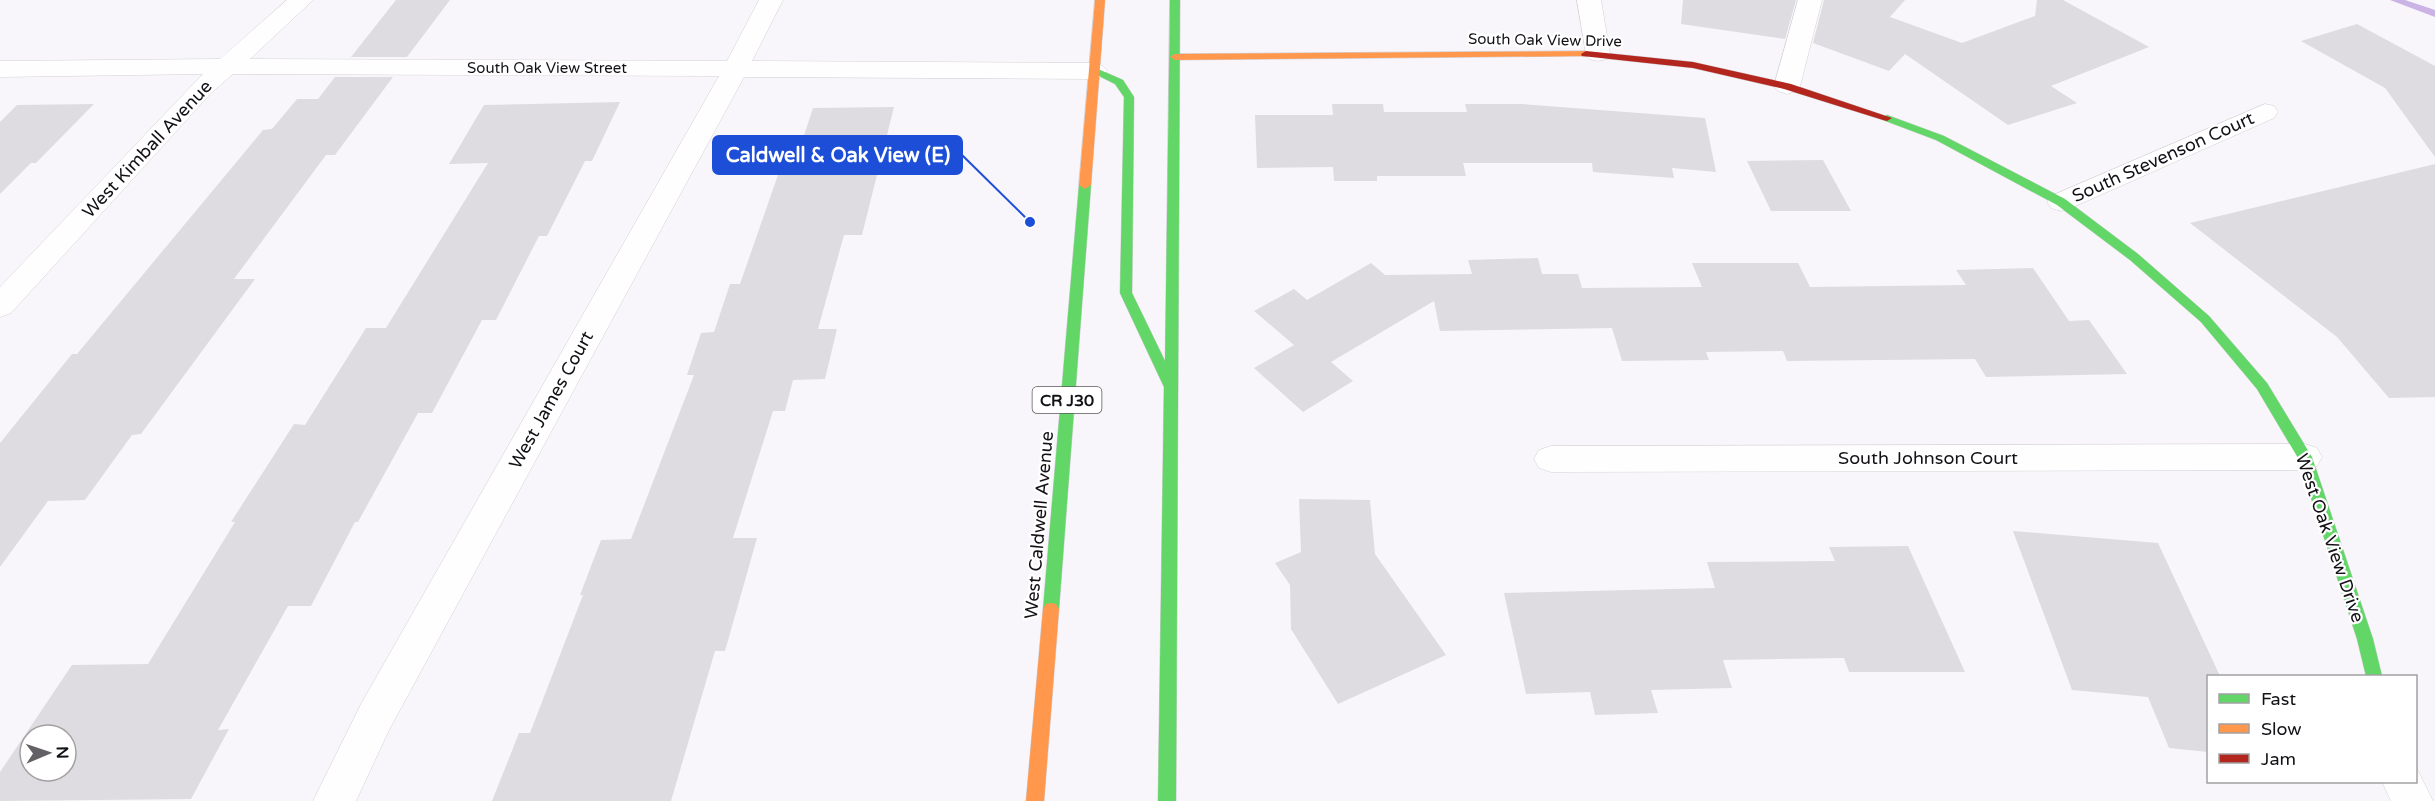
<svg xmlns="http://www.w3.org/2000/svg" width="2435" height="801" viewBox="0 0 2435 801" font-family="'Varela Round',sans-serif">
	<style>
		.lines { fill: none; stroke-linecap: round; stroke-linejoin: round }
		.stream { fill: #ccb3e6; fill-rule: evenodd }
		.building { fill: #dedce1; fill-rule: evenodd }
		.street-casing { stroke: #d2d0d5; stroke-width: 1 }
		.fast-casing { stroke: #d2d0d5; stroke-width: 1 }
		.slow-casing { stroke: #d2d0d5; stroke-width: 1 }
		.jam-casing { stroke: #d2d0d5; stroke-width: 1 }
		.street { fill: #fefefe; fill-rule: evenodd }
		.fast { fill: #63d668; fill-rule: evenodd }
		.slow { fill: #ff974d; fill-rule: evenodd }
		.jam { fill: #b3261e; fill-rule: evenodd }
		.labels { text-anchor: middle; stroke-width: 4.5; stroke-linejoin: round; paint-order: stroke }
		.far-street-label { font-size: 15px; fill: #131116; stroke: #fff }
		.shield { fill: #fff; stroke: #5a585c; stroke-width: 1.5 }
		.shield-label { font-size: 16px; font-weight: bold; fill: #131116 }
		.street-label { font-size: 18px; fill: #131116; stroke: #fff }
		.leader { fill: none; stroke: #1d4ed8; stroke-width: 2 }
		.callout-dot { fill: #1d4ed8; stroke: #fff; stroke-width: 2 }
		.callout { fill: #1d4ed8; stroke: #1d4ed8; stroke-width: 2 }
		.callout-label { font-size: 20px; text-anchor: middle; font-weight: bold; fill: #fff }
	</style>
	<rect width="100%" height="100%" fill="#f8f6fb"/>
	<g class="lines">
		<path class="stream" d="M2390,0H2405L2435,10V17Z"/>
	</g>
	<path class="building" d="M396,0H450L407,57H351Z
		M1683,0H1796L1785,39L1681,24Z
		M1824,0H1905L1890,17L1962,43L2035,16L2037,0H2063L2149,47L2051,86L2077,103L2008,125L1905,54L1889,71L1813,43Z
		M2357,24L2435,66V157L2385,88L2301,41Z
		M335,77H393L335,155H326L234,279H255L141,434L132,435L85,500L48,501L0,567V443L72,354H77L263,130L272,129L297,99H318Z
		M620,102L592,161H585L547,236H539L496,320H482L432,413H418L358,522H355L311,606H288L218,730L229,729L191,799L0,801V772L72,665L148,664L235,522H231L294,424L305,425L366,328H386L488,163L449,164L484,105ZM30,735H66V771H30Z
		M94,104L36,163H31L0,194V122L17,105Z
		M1332,104H1383L1384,112H1467L1465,104H1522L1705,118L1716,172L1672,168L1674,178L1593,172L1592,163H1463L1466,176H1377V181H1334L1333,167L1257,168L1255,115H1333Z
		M894,107L862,235H844L818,329H837L825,379L793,380L785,411H773L733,538H757L725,651H715L671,801H492L519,733H530L583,595H580L601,540L631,539L694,375H687L701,333L714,332L730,284H740L779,172H792L813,108Z
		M1823,160L1851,211H1771L1747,161Z
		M2435,164V397L2389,398L2337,337L2190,223Z
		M1538,258L1542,274H1578L1582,288L1702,287L1692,263H1798L1810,287L1966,285L1956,270L2033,268L2069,321L2089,320L2127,374L1986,377L1975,359L1787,361L1783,351L1706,352L1709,360L1622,361L1612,328L1440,331L1434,301L1331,362L1353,381L1303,412L1254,368L1294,345L1254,311L1294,289L1307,300L1371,263L1385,275L1472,274L1468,260Z
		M1299,499L1370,500L1375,554L1446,655L1338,704L1291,629L1290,585L1275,563L1301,552Z
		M2013,531L2158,543L2220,676H2208V752L2169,748L2148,697L2072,690Z
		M1908,546L1965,672H1849L1844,658L1723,660L1732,688L1651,690L1658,713L1595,715L1590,692L1526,694L1504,593L1715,588L1707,562L1835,561L1829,547Z"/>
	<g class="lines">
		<g class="street-casing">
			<path id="street" d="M287,0H313L250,59L727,61L759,0H783L752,61L1094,63L1103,66L1107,71L1103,76L1094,79L744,77L389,730L356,801H313L361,704L719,76L233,74L211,93L11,313L0,317V287L203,74L0,77V61L220,59Z
				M1577,0H1601L1610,54L1607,59L1598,61L1589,59L1586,54Z
				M1798,0H1822L1800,86L1796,91L1787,94L1778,91L1774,86Z
				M2265,104L2274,106L2278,112L2274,118L2071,208L2061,211L2051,208L2047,202L2051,196Z
				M2305,444L2317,448L2322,457L2317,466L2305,470L1551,472L1539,468L1534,459L1539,450L1551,446Z
				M2416,767L2433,801H2391L2382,782H2416Z"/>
		</g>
		<g class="fast-casing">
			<path id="fast" d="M1170,0H1180L1176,801H1158L1164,387L1120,293L1124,97L1115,84L1089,71L1090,69H1098L1123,80L1134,97L1132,293L1165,361Z
				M1887,115L1944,136L2065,199L2138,254L2209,316L2267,383L2312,457L2373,639L2382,676H2366L2357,639L2298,458L2257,389L2201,322L2130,260L2057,205L1936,140L1883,120L1882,118Z
				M1085,181L1091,185L1059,609L1056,614L1051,615L1046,614L1043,609L1079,185Z"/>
		</g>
		<g class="slow-casing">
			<path id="slow" d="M1095,0H1105L1091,185L1085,189L1079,185Z
				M1586,51L1591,54L1590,56L1175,60L1170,57L1175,54Z
				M1051,603L1056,604L1059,609L1044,801H1026L1043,609L1046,604Z"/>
		</g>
		<g class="jam-casing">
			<path id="jam" d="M1586,51L1693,62L1791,84L1892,118L1887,121L1883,120L1784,89L1693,68L1582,56L1581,54Z"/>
		</g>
		<use href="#street" class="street"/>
		<use href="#fast" class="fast"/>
		<use href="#slow" class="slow"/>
		<use href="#jam" class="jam"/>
	</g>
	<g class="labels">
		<g class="far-street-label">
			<text transform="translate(1545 40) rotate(1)" y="5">South Oak View Drive</text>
			<text x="547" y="73">South Oak View Street</text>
		</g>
		<rect class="shield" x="1032.5" y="387" width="69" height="26" rx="4.5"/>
		<g class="shield-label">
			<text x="1067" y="406">CR J30</text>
		</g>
		<g class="street-label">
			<text transform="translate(147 149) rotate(-47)" y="6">West Kimball Avenue</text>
			<text transform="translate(2163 157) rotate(-24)" y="6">South Stevenson Court</text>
			<text transform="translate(551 400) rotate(-61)" y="6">West James Court</text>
			<text x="1928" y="464">South Johnson Court</text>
			<text transform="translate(1039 525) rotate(-85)" y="6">West Caldwell Avenue</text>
			<text transform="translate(2330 538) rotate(71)" y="6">West Oak View Drive</text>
		</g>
	</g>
	<path class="leader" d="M1030 222L962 155"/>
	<circle class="callout-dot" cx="1030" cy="222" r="6"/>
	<rect class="callout" x="713" y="136" width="249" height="38" rx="6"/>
	<g class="callout-label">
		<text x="838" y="162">Caldwell &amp; Oak View (E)</text>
	</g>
	<rect x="2207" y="675" width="210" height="108" fill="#ffffff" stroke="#a1a0a2" stroke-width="1.5"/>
	<rect x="2219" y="694" width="30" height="9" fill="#63d668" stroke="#a1a0a2" stroke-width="1.5"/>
	<text x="2261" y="705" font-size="18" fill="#131116">Fast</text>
	<rect x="2219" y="724" width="30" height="9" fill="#ff974d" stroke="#a1a0a2" stroke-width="1.5"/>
	<text x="2261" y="735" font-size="18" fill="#131116">Slow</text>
	<rect x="2219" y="754" width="30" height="9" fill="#b3261e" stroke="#a1a0a2" stroke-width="1.5"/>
	<text x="2261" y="765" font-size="18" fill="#131116">Jam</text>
	<g transform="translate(48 753) rotate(88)"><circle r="28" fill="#ffffff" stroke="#a1a0a2" stroke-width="1.5"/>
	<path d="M0-4.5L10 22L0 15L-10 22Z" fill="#636166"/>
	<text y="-9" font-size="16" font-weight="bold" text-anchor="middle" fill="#131116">N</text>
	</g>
</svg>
